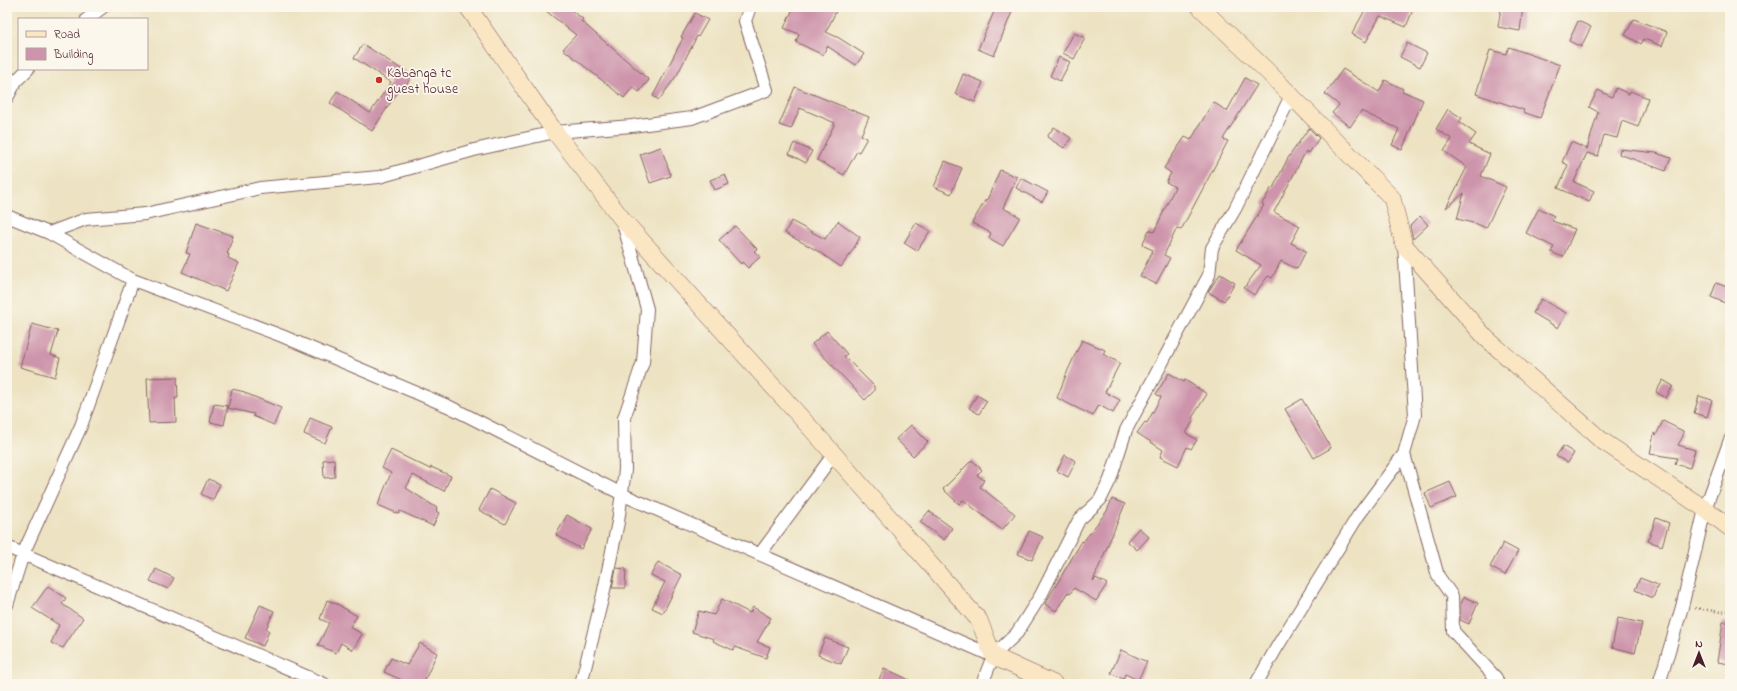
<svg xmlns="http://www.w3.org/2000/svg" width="1737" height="691" viewBox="0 0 1737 691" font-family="'Indie Flower',sans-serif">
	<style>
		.building { fill: #cd94ab }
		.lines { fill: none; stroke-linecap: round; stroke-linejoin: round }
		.street-casing { stroke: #836460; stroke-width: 14 }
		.secondary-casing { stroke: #836460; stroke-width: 18 }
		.path { stroke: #836460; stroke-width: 2.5; stroke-dasharray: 1 3; stroke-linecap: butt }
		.street { stroke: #fff; stroke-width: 12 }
		.secondary { stroke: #fbe6c4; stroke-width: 17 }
		.poi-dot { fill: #c8321e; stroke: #fbf7ec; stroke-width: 1.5 }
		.labels { text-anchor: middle; stroke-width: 3.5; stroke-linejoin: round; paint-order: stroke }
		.poi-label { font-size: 14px; fill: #4a1f2b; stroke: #fbf7ec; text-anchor: start }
	</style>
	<rect width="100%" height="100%" fill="#fbf7ec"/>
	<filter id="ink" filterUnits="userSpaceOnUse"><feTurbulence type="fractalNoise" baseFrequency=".025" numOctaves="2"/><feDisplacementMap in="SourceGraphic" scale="8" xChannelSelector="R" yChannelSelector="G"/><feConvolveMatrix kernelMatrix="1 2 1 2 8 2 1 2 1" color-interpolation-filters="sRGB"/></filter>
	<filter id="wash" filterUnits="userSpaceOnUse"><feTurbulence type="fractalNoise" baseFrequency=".012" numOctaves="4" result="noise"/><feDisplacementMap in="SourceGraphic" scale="16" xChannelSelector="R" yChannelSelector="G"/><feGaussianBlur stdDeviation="0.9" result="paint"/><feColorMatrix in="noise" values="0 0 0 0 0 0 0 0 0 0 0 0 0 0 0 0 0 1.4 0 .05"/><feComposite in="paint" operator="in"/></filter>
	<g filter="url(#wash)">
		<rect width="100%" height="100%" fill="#ede3c3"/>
		<g id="blocks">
			<path class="building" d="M541,7H567L583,19L581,21L649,80L639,92L633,87L624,98L563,49L576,35Z
				M794,7H838L826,32L839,38L864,54L856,65L827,46L823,55L796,42L799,34L784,28Z
				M996,7H1014L994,56L978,49Z
				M1363,7H1414L1406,27L1380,16L1366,42L1352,34L1366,8Z
				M1501,7H1523L1520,31L1498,27Z
				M695,13L708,20L698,37L697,36L677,75L659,100L653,96L683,38L681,37Z
				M1634,19L1667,32L1662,46L1644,39L1641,44L1625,35Z
				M1578,21L1591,27L1581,47L1569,41Z
				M1074,33L1085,38L1074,59L1063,53Z
				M1407,43L1427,53L1420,67L1400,57Z
				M363,44L412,76L403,90L400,88L372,131L330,103L337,91L370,113L391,82L354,58Z
				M1509,47L1560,65L1540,118L1523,112L1524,110L1476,94L1490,50L1506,54Z
				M1059,57L1070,62L1060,81L1050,76Z
				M1343,69L1379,92L1385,80L1403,89L1402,91L1423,100L1402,150L1392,145L1399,129L1361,111L1350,127L1332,113L1339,105L1325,94Z
				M963,74L983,82L975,102L955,94Z
				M1245,78L1257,85L1223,139L1228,141L1181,230L1177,228L1164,255L1170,258L1156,284L1140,276L1153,250L1142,245L1149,230L1154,232L1175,187L1166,182L1171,173L1164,168L1185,137L1191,140L1213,102L1227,111Z
				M795,87L869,117L861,135L867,138L859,152L857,151L844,175L817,160L835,123L800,108L791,129L779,125Z
				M1616,88L1629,94L1630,91L1648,98L1638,127L1622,121L1617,138L1604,135L1598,156L1587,153L1574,182L1594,191L1589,202L1558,188L1568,165L1562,162L1571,142L1587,149L1598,112L1589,107L1598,90L1612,97Z
				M1448,109L1462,118L1459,122L1476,134L1469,144L1490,154L1481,176L1506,187L1486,228L1477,224L1457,219L1464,193L1446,208L1467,167L1444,151L1452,139L1436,129Z
				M1054,127L1071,138L1064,148L1047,137Z
				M1309,128L1319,138L1309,153L1306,151L1274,212L1300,226L1291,243L1306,251L1297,269L1281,261L1272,278L1268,276L1254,295L1244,288L1261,265L1236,250L1264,205L1262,204L1272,187L1273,188L1288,158Z
				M794,143L812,151L806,163L789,154Z
				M661,147L671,176L650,183L640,154Z
				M1620,149L1656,153L1671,158L1666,171L1619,154Z
				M945,161L962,168L951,194L934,187Z
				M1000,170L1017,177L1003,208L1020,217L1003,246L989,238L991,233L972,223L986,199L987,200Z
				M725,174L729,184L715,190L710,180Z
				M1021,178L1048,192L1042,202L1016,188Z
				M1539,208L1554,216L1552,221L1575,229L1563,257L1551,252L1554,247L1526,233Z
				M1420,216L1428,225L1413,239L1410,226Z
				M791,221L825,239L838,221L860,237L854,248L841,267L816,250L785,233Z
				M196,223L233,236L227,254H229L228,258L239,263L226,291L182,272L190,254L186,253Z
				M916,223L930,231L917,251L904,243Z
				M735,226L757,249L754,251L760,257L748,268L742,262L741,264L719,240Z
				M1220,274L1235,283L1224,301L1208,292Z
				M1716,283L1730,288L1725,303L1711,297Z
				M1541,299L1566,313L1558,328L1533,313Z
				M32,324L58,331L51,355L60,358L55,377L20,367Z
				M827,331L847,354L844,356L874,386V391L865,400L812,344Z
				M1082,340L1105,350L1103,354L1120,363L1105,392L1120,400L1113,413L1099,405L1093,416L1057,398L1068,370Z
				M1169,373L1184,382L1185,380L1207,394L1192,418L1194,420L1186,433L1197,440L1191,449L1187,447L1178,466L1160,457L1163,450L1137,433L1145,422L1147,423L1161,397L1156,394Z
				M177,377L178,398H175L176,422L149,423L147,378Z
				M1663,380L1673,386L1666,398L1656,392Z
				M232,389L245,392V393L281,408L274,425L253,416L254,414L228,408Z
				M977,395L987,401L979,414L969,408Z
				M1699,396L1712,400L1707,417L1694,413Z
				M1302,399L1331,448L1314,458L1285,409Z
				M214,404L228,406L224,425L210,422Z
				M310,418L332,427L325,443L304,434Z
				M1663,421L1683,431V436L1678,445L1695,450L1690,468L1675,464L1677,458L1650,454L1654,433L1656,435Z
				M911,425L928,442L913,456L896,439Z
				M1563,446L1574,453L1568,463L1556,456Z
				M391,450L430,469L431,467L451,476L444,491L413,475L406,488L437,508L436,511L439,513L433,526L400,511L399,514L378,505L391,473L382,468Z
				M1065,455L1076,461L1068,477L1057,471Z
				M334,459L335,477L324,478L323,460Z
				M972,460L982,470L977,475L984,480L980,487L1015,514L1002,530L963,500L959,504L943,489Z
				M208,479L220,484L213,500L201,494Z
				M1450,482L1457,497L1431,508L1425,493Z
				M490,489L516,503L505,524L479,510Z
				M1112,499L1125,504L1093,581L1096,578L1107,584L1096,601L1074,588L1070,594L1067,593L1056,611L1045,604L1082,541L1083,542L1107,511Z
				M929,511L952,528L944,540L920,522Z
				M567,515L592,529L581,549L556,535Z
				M1656,518L1669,523L1662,546L1648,541Z
				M1139,528L1149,537L1137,550L1127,541Z
				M1029,531L1043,537L1032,560L1018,554Z
				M1503,543L1518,551L1505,575L1490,567Z
				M658,562L682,575L663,613L652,608L665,582L651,575Z
				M616,568L626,569L625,588H612Z
				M156,569L174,578L168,589L150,581Z
				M1640,578L1658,585L1653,598L1635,590Z
				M48,586L66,598L62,604L83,618L63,648L51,643L59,625L32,608Z
				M1464,597L1478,603L1469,624L1460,620V606Z
				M722,599L750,613L753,607L771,618L757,642L770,647L766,658L735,647L733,650L713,641L714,639L692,632L699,611L714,615Z
				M327,600L337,604L357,616L350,627L362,634L353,650L341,643L336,653L318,645L329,623L320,619Z
				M260,605L274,611L266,629L269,631L263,646L245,638Z
				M1618,618L1642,623L1635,653L1612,647Z
				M1723,622H1730V664L1717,662Z
				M825,638L848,647L841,664L818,655Z
				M420,643L437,653L423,684H400L402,680L384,672L391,658L407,665Z
				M1121,650L1147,662L1138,680L1125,674L1123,679L1111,673Z
				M884,668L918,684H877Z"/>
		</g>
	</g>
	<g filter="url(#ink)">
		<use href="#blocks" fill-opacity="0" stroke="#836460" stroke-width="1"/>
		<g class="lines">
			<g class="street-casing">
				<path id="street" d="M87,19L103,7
					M7,98L16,81L28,69
					M7,216L49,233L133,280L282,336L450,407L628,497L993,656
					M49,233L86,219L145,214L260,188L379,177L474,150L555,132L632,126L692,118L767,90L745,21L750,7
					M1404,245L1415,415L1404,454L1438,576L1452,596L1453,631L1496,678L1498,684
					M7,547L324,684
					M760,554L834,454
					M7,605L23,554L81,426L133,280
					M581,684L603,595L618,522L625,470L624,418L643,362L647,309L623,223
					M982,684L993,656L1017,633L1041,595L1079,520L1100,500L1110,480L1126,430L1209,275L1212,248L1235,209L1291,96
					M1256,684L1277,647L1358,516L1404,454
					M1659,684L1682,607L1705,509L1730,440"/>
			</g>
			<g class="secondary-casing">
				<path id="secondary" d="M468,7L555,132L622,219L824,443L979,620L993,656L1054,684
					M1200,7L1266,70L1392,198L1404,245L1486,338L1601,440L1705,509L1730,528"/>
			</g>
			<path class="path" d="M1695,608L1721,612L1730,610"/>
			<use href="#street" class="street"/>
			<use href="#secondary" class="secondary"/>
		</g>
	</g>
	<circle class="poi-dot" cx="379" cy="80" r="4"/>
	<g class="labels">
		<g class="poi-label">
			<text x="387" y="77">Kabanga tc<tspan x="387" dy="16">guest house</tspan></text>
		</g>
	</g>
	<rect width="1737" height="691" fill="none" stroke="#fbf7ec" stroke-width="24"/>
	<rect x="18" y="18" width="130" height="52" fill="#fbf7ec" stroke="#b4a19f"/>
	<rect x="26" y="31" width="20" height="6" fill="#fbe6c4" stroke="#b4a19f"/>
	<text x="54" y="38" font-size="12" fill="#4a1f2b">Road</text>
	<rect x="26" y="48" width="20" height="12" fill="#cd94ab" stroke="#b4a19f"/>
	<text x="54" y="58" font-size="12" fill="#4a1f2b">Building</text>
	<g transform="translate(1699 653)" stroke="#fbf7ec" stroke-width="3" paint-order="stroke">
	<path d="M0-3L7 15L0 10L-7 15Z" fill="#4a1f2b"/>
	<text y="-6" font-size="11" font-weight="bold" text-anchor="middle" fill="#4a1f2b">N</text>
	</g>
</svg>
